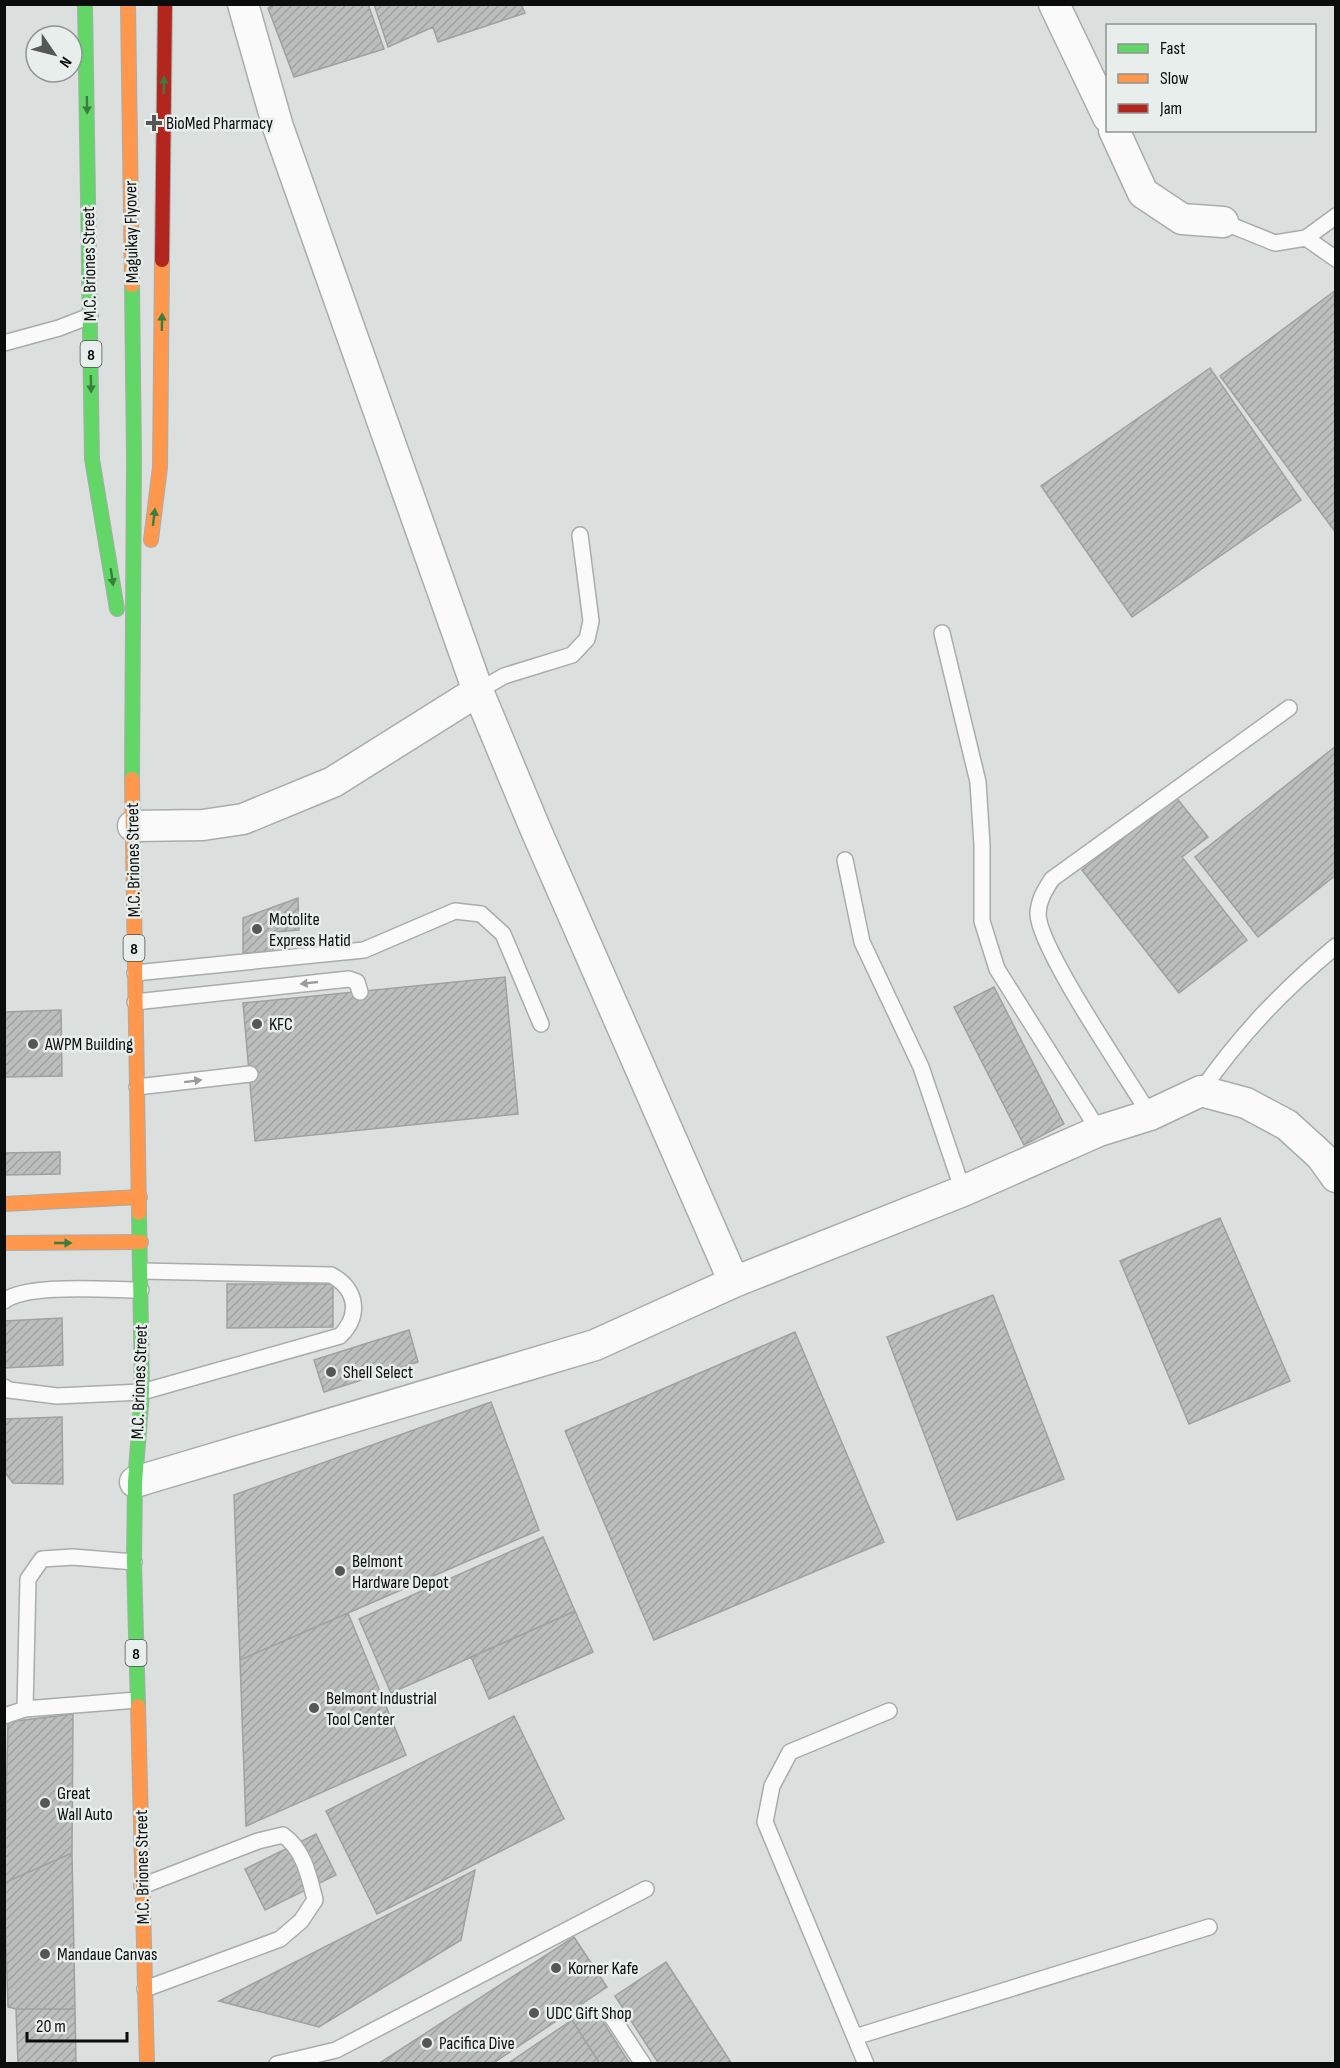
<svg xmlns="http://www.w3.org/2000/svg" width="1340" height="2068" viewBox="0 0 1340 2068" font-family="'Sofia Sans Condensed',sans-serif">
	<style>
		.building { fill: url(#building-hatch); stroke: #9da1a0; stroke-width: 1.5 }
		.lines { fill: none; stroke-linecap: round; stroke-linejoin: round }
		.lane-casing { stroke: #a8acaa; stroke-width: 18 }
		.street-casing { stroke: #a8acaa; stroke-width: 33 }
		.fast-casing { stroke: #a8acaa; stroke-width: 16 }
		.slow-casing { stroke: #a8acaa; stroke-width: 16 }
		.jam-casing { stroke: #a8acaa; stroke-width: 16 }
		.lane { stroke: #fafafa; stroke-width: 15 }
		.street { stroke: #fafafa; stroke-width: 30 }
		.fast { stroke: #63d668; stroke-width: 14 }
		.slow { stroke: #ff974d; stroke-width: 14 }
		.jam { stroke: #b3261e; stroke-width: 14 }
		.oneway { fill: #3b7c3f }
		.oneway2 { fill: #9a9b9b }
		.poi-dot { fill: #545756; stroke: #e7eeeb; stroke-width: 2 }
		.labels { text-anchor: middle; stroke-width: 5; stroke-linejoin: round; paint-order: stroke }
		.shield { fill: #e7eeeb; stroke: #4d504f; stroke-width: 1.5 }
		.shield-label { font-size: 16px; font-weight: bold; fill: #0b0d0c }
		.poi-label { font-size: 18px; fill: #0b0d0c; stroke: #e7eeeb; text-anchor: start }
		.street-label { font-size: 18px; fill: #0b0d0c; stroke: #e7eeeb }
	</style>
	<defs>
		<pattern id="building-hatch" width="6" height="6" patternUnits="userSpaceOnUse" patternTransform="scale(1.5)"><rect width="6" height="6" fill="#bbbebd"/><path d="M-1 1l2-2M0 6l6-6M5 7l2-2" fill="none" stroke="#9fa2a1"/></pattern>
	</defs>
	<rect width="100%" height="100%" fill="#dbe0de"/>
	<path class="building" d="M275,4H368L384,49L294,77L268,8Z
		M374,4H521L525,13L438,42L433,27L388,47Z
		M1336,290V533L1220,376Z
		M1210,368L1301,500L1132,617L1041,486Z
		M1336,746V875L1258,937L1195,857Z
		M1175,796L1208,837L1182,857L1247,940L1179,993L1082,870Z
		M298,898L299,930L273,932V952L243,953V918Z
		M505,977L518,1114L255,1141L243,1003Z
		M994,987L1064,1124L1024,1145L954,1007Z
		M61,1010L62,1076L4,1077V1012Z
		M60,1152V1174L4,1175V1153Z
		M1220,1218L1290,1381L1189,1424L1120,1261Z
		M227,1284H333V1327L227,1328Z
		M993,1295L1064,1479L957,1520L887,1337Z
		M62,1318L63,1365L4,1368V1321Z
		M409,1330L418,1362L324,1392L314,1360Z
		M795,1332L884,1542L654,1640L565,1431Z
		M491,1402L539,1530L240,1660L234,1495Z
		M62,1417L63,1484L13,1483L4,1471V1419Z
		M543,1537L575,1611L391,1693L359,1619Z
		M575,1611L593,1652L489,1699L471,1657Z
		M348,1613L406,1755L246,1826L240,1660Z
		M73,1714L72,1853L4,1883L8,1722Z
		M514,1716L564,1819L377,1914L326,1811Z
		M316,1834L336,1875L265,1910L245,1869Z
		M72,1853L75,2009H16L8,2007L4,1883Z
		M475,1870L461,1940L319,2027L219,2001Z
		M574,1937L607,1987L492,2064H378Z
		M666,1962L732,2064H659L615,1996Z
		M593,2006L630,2064H600L572,2020Z
		M16,2009H75L76,2064H18Z
		M572,2020L600,2064H507Z"/>
	<g class="lines">
		<g class="lane-casing">
			<path id="lane" d="M1223,222L1275,243L1306,238L1336,216
				M1306,238L1336,259
				M4,343L59,328L90,316
				M942,633L978,782L982,845V921L997,969L1099,1131
				M478,691L504,676L572,655L587,639L591,621L580,535
				M845,860L862,942L921,1067L963,1191
				M135,973L364,950L455,911L481,914L503,934L541,1024
				M135,1002L349,979L357,982L360,992
				M137,1087L250,1074
				M1201,1091C1241,1034 1282,991 1336,946
				M1150,1115C1129,1080 1037,946 1038,913C1039,899 1045,890 1052,879L1289,708
				M4,1301C28,1283 109,1290 141,1290
				M4,1387L9,1390L57,1396L142,1392L340,1336C361,1315 357,1289 331,1275L141,1271
				M25,1709L137,1700
				M4,1716L25,1709L28,1579L42,1559L73,1557L134,1562
				M142,1886L258,1841L283,1835C304,1850 309,1876 315,1900L301,1921L280,1939L145,1989
				M612,2017L643,2064
				M855,2037L1209,1927
				M277,2064L336,2050L646,1889
				M866,2064L765,1822L772,1786L790,1752L889,1711"/>
		</g>
		<g class="street-casing">
			<path id="street" d="M243,4L278,127L478,691L535,828L734,1282
				M1054,4L1108,117
				M1114,130L1143,193L1182,219L1223,222
				M133,826L203,825L243,819L333,782L478,691
				M135,1482L595,1345L734,1282L963,1191L1099,1131L1150,1115L1201,1091L1246,1103L1287,1125L1321,1156L1336,1177"/>
		</g>
		<g class="fast-casing">
			<path id="fast" d="M85,4L92,459L117,609
				M132,285L134,459L132,779
				M138,1706L134,1562L135,1482L142,1392L139,1213"/>
		</g>
		<g class="slow-casing">
			<path id="slow" d="M128,4L132,285
				M151,540L160,467L162,260
				M132,779L139,1213
				M4,1204L140,1197
				M4,1243L141,1242
				M138,1706L147,2064"/>
		</g>
		<g class="jam-casing">
			<path id="jam" d="M162,260L165,4"/>
		</g>
		<use href="#lane" class="lane"/>
		<use href="#street" class="street"/>
		<use href="#fast" class="fast"/>
		<use href="#slow" class="slow"/>
		<use href="#jam" class="jam"/>
	</g>
	<defs><path id="oneway-solid" d="M-6-.8H1V-3.2L6.5 0L1 3.2V.8H-6Z" transform="scale(1.5)"/></defs>
	<g class="oneway">
		<use href="#oneway-solid" transform="translate(164 85) rotate(-89)"/>
		<use href="#oneway-solid" transform="translate(87 105) rotate(89)"/>
		<use href="#oneway-solid" transform="translate(162 322) rotate(-89)"/>
		<use href="#oneway-solid" transform="translate(91 384) rotate(89)"/>
		<use href="#oneway-solid" transform="translate(154 517) rotate(-83)"/>
		<use href="#oneway-solid" transform="translate(112 577) rotate(81)"/>
		<use href="#oneway-solid" transform="translate(63 1243)"/>
	</g>
	<g class="oneway2">
		<use href="#oneway-solid" transform="translate(309 983) rotate(174)"/>
		<use href="#oneway-solid" transform="translate(193 1081) rotate(-7)"/>
	</g>
	<g class="poi-dot">
		<path d="M151 114h6v6h6v6h-6v6h-6v-6h-6v-6h6z"/>
		<circle cx="257" cy="929" r="6"/>
		<circle cx="257" cy="1024" r="6"/>
		<circle cx="33" cy="1044" r="6"/>
		<circle cx="331" cy="1372" r="6"/>
		<circle cx="340" cy="1571" r="6"/>
		<circle cx="314" cy="1708" r="6"/>
		<circle cx="45" cy="1803" r="6"/>
		<circle cx="45" cy="1954" r="6"/>
		<circle cx="556" cy="1968" r="6"/>
		<circle cx="534" cy="2013" r="6"/>
		<circle cx="427" cy="2043" r="6"/>
	</g>
	<g class="labels">
		<g class="shield">
			<rect x="80.5" y="341" width="21" height="26" rx="4.5"/>
			<rect x="123.5" y="935" width="21" height="26" rx="4.5"/>
			<rect x="125.5" y="1640" width="21" height="26" rx="4.5"/>
		</g>
		<g class="shield-label">
			<text x="91" y="360">8</text>
			<text x="134" y="954">8</text>
			<text x="136" y="1659">8</text>
		</g>
		<g class="poi-label">
			<text x="166" y="129">BioMed Pharmacy</text>
			<text x="269" y="925">Motolite<tspan x="269" dy="21">Express Hatid</tspan></text>
			<text x="269" y="1030">KFC</text>
			<text x="45" y="1050">AWPM Building</text>
			<text x="343" y="1378">Shell Select</text>
			<text x="352" y="1567">Belmont<tspan x="352" dy="21">Hardware Depot</tspan></text>
			<text x="326" y="1704">Belmont Industrial<tspan x="326" dy="21">Tool Center</tspan></text>
			<text x="57" y="1799">Great<tspan x="57" dy="21">Wall Auto</tspan></text>
			<text x="57" y="1960">Mandaue Canvas</text>
			<text x="568" y="1974">Korner Kafe</text>
			<text x="546" y="2019">UDC Gift Shop</text>
			<text x="439" y="2049">Pacifica Dive</text>
		</g>
		<g class="street-label">
			<text transform="translate(131 232) rotate(-91)" y="6">Maguikay Flyover</text>
			<text transform="translate(89 264) rotate(-91)" y="6">M.C. Briones Street</text>
			<text transform="translate(133 860) rotate(-91)" y="6">M.C. Briones Street</text>
			<text transform="translate(139 1382) rotate(-88)" y="6">M.C. Briones Street</text>
			<text transform="translate(142 1867) rotate(-91)" y="6">M.C. Briones Street</text>
		</g>
	</g>
	<rect width="1340" height="2068" fill="none" stroke="#0b0d0c" stroke-width="12"/>
	<rect x="1106" y="24" width="210" height="108" fill="#e7eeeb" stroke="#8f9492" stroke-width="1.5"/>
	<rect x="1118" y="44" width="30" height="9" fill="#63d668" stroke="#8f9492" stroke-width="1.5"/>
	<text x="1160" y="54" font-size="18" fill="#0b0d0c">Fast</text>
	<rect x="1118" y="74" width="30" height="9" fill="#ff974d" stroke="#8f9492" stroke-width="1.5"/>
	<text x="1160" y="84" font-size="18" fill="#0b0d0c">Slow</text>
	<rect x="1118" y="104" width="30" height="9" fill="#b3261e" stroke="#8f9492" stroke-width="1.5"/>
	<text x="1160" y="114" font-size="18" fill="#0b0d0c">Jam</text>
	<g transform="translate(54 54) rotate(125)"><circle r="28" fill="#e7eeeb" stroke="#8f9492" stroke-width="1.5"/>
	<path d="M0-4.5L10 22L0 15L-10 22Z" fill="#545756"/>
	<text y="-9" font-size="16" font-weight="bold" text-anchor="middle" fill="#0b0d0c">N</text>
	</g>
	<path d="M27 2032v9h100v-9" fill="none" stroke="#0b0d0c" stroke-width="3"/>
	<text x="36" y="2032" font-size="18" fill="#0b0d0c" stroke="#e7eeeb" stroke-width="4.5" paint-order="stroke">20 m</text>
</svg>
